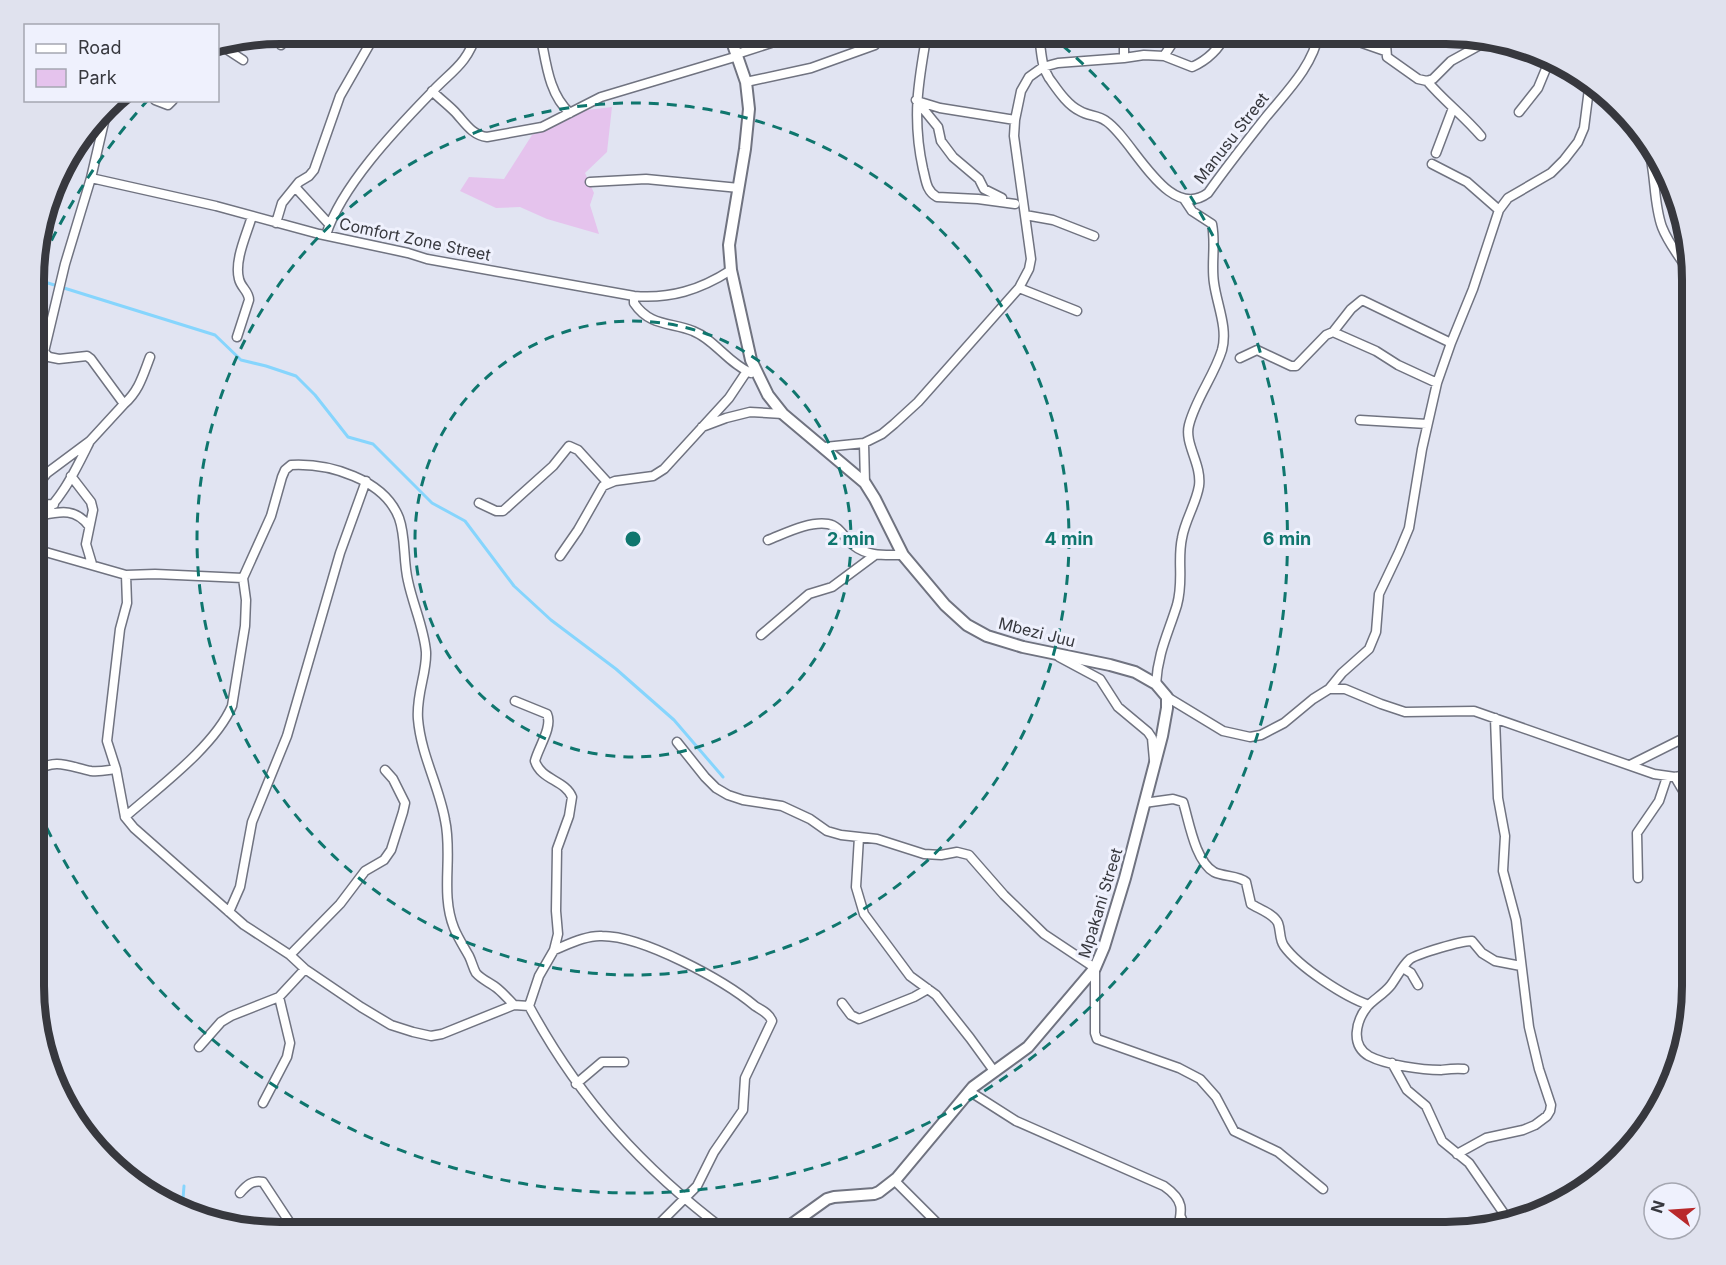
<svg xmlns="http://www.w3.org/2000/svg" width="1726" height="1265" viewBox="0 0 1726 1265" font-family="Inter,sans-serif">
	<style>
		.green { fill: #e5c3ed }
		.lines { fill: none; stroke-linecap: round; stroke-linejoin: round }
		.stream { stroke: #86d5fd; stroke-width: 3 }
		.minor-casing { stroke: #707380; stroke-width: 11 }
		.tertiary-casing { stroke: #707380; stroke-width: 14 }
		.minor { stroke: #fff; stroke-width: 8 }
		.tertiary { stroke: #fff; stroke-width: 10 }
		.ring { fill: none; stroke: #0f766e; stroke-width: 3; stroke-dasharray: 10 8 }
		.labels { text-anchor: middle; stroke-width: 6; stroke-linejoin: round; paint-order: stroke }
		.street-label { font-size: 16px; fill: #37383e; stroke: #eff1fd }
		.rim { fill: none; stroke: #37383e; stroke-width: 8 }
		.centre { fill: #0f766e; stroke: #eff1fd; stroke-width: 3 }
		.ring-label { font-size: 18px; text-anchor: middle; font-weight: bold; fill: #0f766e; stroke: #eff1fd; stroke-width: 6; stroke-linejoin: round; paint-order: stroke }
	</style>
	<rect width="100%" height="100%" fill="#e1e4f2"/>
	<path class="green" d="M612,107L607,152L585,173L594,193L590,205L599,234L547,219L520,207L496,208L460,191L469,177L504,179L532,135L587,110Z"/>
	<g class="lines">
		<path class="stream" d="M35,279L215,335L241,360L266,366L296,376L315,395L348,437L373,444L432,503L465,521L514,586L526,597L551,620L616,669L674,720L723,777
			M182,1211L184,1186"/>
		<g class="minor-casing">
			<path id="minor" d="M540,33C546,60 548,94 570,113
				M927,33C918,83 912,119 923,169C926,180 926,191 937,197L978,199L1015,204
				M1038,33C1042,49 1040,64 1049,78C1057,89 1067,105 1080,111C1088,116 1098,115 1106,121C1133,139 1168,223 1208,193C1225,169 1243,146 1262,122C1283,95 1312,69 1319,33
				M1124,33V58
				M1343,33L1362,43L1385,51
				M1392,33L1386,44L1387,57L1418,79L1427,81L1433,79L1451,61L1491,39
				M220,45L243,60
				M281,45L285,33
				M737,54L771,43L785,33
				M1164,56L1179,33
				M1427,81C1444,101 1464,116 1481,136
				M746,82L811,68L875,45
				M432,91C439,98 447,104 454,111C464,121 471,135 487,137L542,127L601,97L738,56
				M155,100L168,105L173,100
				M916,100L938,127L941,141L953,157L979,179L984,189L1002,198
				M917,101L940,108L1015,120
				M1519,112L1538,88L1550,59
				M1648,147C1656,173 1653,202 1662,227C1669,245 1682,260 1692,276
				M1436,153L1453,108
				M1432,164L1467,182L1499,210
				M91,178L216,206L319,234L408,253L427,259L634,296C670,299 700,290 731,270
				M590,182L646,179L739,188
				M296,188L329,224
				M1025,215L1053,220L1094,236
				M276,223L282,203L299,182L309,176L314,170L340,96L376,33
				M326,235C341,187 394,131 430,94C452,70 466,66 477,33
				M1019,288L1077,311
				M634,296V303C650,327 672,322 693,331C714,339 728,363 751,373
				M1333,332L1351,309L1362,300L1451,343
				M237,337L249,300C249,291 241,288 239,279C234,260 247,234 252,216
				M1240,358L1257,350L1291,366H1296L1326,335L1333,332L1376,351L1398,365L1437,383
				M124,404C139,391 143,375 150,357
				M1360,420L1427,424
				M702,427L726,418L750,412L783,414
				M864,443L865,483
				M825,447L864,443L882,434L894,424L918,402L1019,288L1029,269L1031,259L1014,136L1015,120L1021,91L1029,77L1043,67L1058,63L1124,58L1144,55L1164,56L1192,67C1208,60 1219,49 1227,33
				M71,476L91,502L93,510L86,544L92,564
				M35,488L47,473L90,441L124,404L91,359L87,356L59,359L49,357L44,352L65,264L91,178L108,105
				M479,503L496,511H503L553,466L569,446L578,450L608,483
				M35,505L54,504
				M43,515C62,511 76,509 89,526
				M35,520C59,506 77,467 89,443
				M768,540C786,533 809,521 828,524C840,526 844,538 853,545C868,557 885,555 903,555
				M35,549L126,575L127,603L120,629L107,741L116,769L125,817L134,828L244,925L290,955L305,969L361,1007L391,1025L413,1032L431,1036L442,1034L514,1005L529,1006C580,1100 642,1168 727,1232
				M560,556L578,530L603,486L615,481L653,476L664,469L729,398L747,371
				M126,575L155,574L243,578L271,516L282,477L285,470L291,465C329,463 384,479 399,518C406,537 403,561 408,581C413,605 424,628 426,652C427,673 416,694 418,719C421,755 439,786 445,820C453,856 440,893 454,928C458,938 464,947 469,956C472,962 473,968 476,973C482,980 491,983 498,989C504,994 509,1000 514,1005
				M761,635L809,594L832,587L875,555
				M1059,657L1100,679L1118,707L1148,732L1152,738L1154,760
				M1156,684C1158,652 1168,634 1177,605C1184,580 1177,561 1182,538C1185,520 1196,504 1199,486C1202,464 1184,444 1189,425C1196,398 1214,376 1222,350C1228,328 1217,305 1214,283C1211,264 1216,244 1212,224L1192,211L1184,199
				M1329,689H1345L1381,704L1405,712L1474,711L1654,774L1675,777L1692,774
				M1167,697L1223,731L1250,737L1261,735L1284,723L1313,699L1329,689L1342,673L1369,649L1376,632L1379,594L1399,552L1409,528L1422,449L1437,383L1451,343L1473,289L1499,210L1508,198L1551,173L1564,160L1578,142L1584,128L1590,81
				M515,701L547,714C553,727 538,748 535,761C541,780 565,780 572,797L569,816L557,849L556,911L558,934L554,950L539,976L529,1006
				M677,742L705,777L716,788L728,795L743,800L782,806L810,819L827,831L841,835L877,839L924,854L941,855L957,852L969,855L1004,895L1044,934L1095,968V1033L1097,1039L1179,1068L1200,1079L1216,1097L1234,1131L1278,1152L1323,1189
				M1630,765L1692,734
				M35,772C55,757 70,767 91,771C100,772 108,770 116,769
				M1675,777L1682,789L1692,800
				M1144,803L1173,799L1183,802C1189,821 1195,861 1214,872C1224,877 1238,875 1246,882L1251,904C1259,909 1274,914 1278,923C1281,931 1279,939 1284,946C1299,967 1345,997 1369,1005
				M125,817C159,787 214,747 232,706L245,626L246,600L243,578
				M859,837L856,887L864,914L910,976L936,995L970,1038L994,1071
				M1638,878L1637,833L1659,801L1667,777
				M229,912L240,887L252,822L287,736L340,553L366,481
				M554,950C569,944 587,935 602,936C643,936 724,980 755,1006C761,1010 769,1013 772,1021L745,1078L743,1110L714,1152L697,1186L651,1232
				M290,955L340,904L365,871L384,860L391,850L403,812L405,803L393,779L385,770
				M1403,968L1411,973L1418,985
				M842,1003L851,1015L859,1019L914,997L928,989
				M199,1047L221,1022L231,1016L279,997L305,969
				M1392,1063L1407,1090L1426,1106L1442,1141L1469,1163L1507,1218
				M1464,1069C1456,1068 1449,1069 1441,1070C1422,1070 1386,1065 1369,1056C1350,1045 1356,1021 1367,1007C1374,999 1384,994 1391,985C1397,977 1402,966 1410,959C1418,954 1463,940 1472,941L1482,953L1495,961L1521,966
				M576,1084L602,1062H624
				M969,1091L1016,1121L1164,1186C1184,1200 1183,1209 1177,1232
				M263,1103L287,1057L290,1043L279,997
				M1457,1154L1486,1138L1523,1130L1535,1125L1547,1116L1550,1111L1551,1105L1539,1069L1529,1027L1516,920L1503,871L1505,836L1498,798L1495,718
				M894,1180L936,1222L945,1228L961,1232
				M240,1193C247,1185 252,1180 263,1182L296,1232
				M1181,1217L1187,1232"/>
		</g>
		<g class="tertiary-casing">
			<path id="tertiary" d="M729,33L746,82L749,109L745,149L729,245L731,270L751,360L768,395L783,414L865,483L875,499L903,555L945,605L967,625L987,636L1023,647L1110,665L1135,672L1156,684L1167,697V708L1162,736L1125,878L1104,947L1095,968L1028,1047L973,1087L897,1178L879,1192L874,1194L834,1197L827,1199L781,1232"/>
		</g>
		<use href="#minor" class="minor"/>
		<use href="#tertiary" class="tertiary"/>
	</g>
	<g class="ring">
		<circle cx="633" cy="539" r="218"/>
		<circle cx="633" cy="539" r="436"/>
		<path d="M36 273A654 654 0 0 1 147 101M1049 34A654 654 0 1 1 36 805"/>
	</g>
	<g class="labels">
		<g class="street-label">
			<text transform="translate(1231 138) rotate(-52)" y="6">Manusu Street</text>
			<text transform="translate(415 239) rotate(12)" y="6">Comfort Zone Street</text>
			<text transform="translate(1037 632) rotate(14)" y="6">Mbezi Juu</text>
			<text transform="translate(1100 903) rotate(-73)" y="6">Mpakani Street</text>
		</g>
	</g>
	<path d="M0 0H1726V1265H0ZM280 44H1446A236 236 0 0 1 1682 280V986A236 236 0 0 1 1446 1222H280A236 236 0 0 1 44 986V280A236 236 0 0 1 280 44Z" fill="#e0e2ee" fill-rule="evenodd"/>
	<path class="rim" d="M280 44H1446A236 236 0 0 1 1682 280V986A236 236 0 0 1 1446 1222H280A236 236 0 0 1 44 986V280A236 236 0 0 1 280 44Z"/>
	<circle cx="633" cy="539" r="9" class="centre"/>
	<g class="ring-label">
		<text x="851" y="545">2 min</text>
		<text x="1069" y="545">4 min</text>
		<text x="1287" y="545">6 min</text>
	</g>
	<rect x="24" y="24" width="195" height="78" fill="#eff1fd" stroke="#a5a7b1" stroke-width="1.5"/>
	<rect x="36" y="44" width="30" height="9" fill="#ffffff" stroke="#a5a7b1" stroke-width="1.5"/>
	<text x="78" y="54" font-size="18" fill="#37383e">Road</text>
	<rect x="36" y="69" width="30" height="18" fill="#e5c3ed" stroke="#a5a7b1" stroke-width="1.5"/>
	<text x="78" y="84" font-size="18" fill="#37383e">Park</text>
	<g transform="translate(1672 1211) rotate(287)"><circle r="28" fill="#eff1fd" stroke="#a5a7b1" stroke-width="1.5"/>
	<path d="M0-4.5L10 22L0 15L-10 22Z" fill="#b9292b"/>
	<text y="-9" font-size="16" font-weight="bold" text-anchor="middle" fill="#37383e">N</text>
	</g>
</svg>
